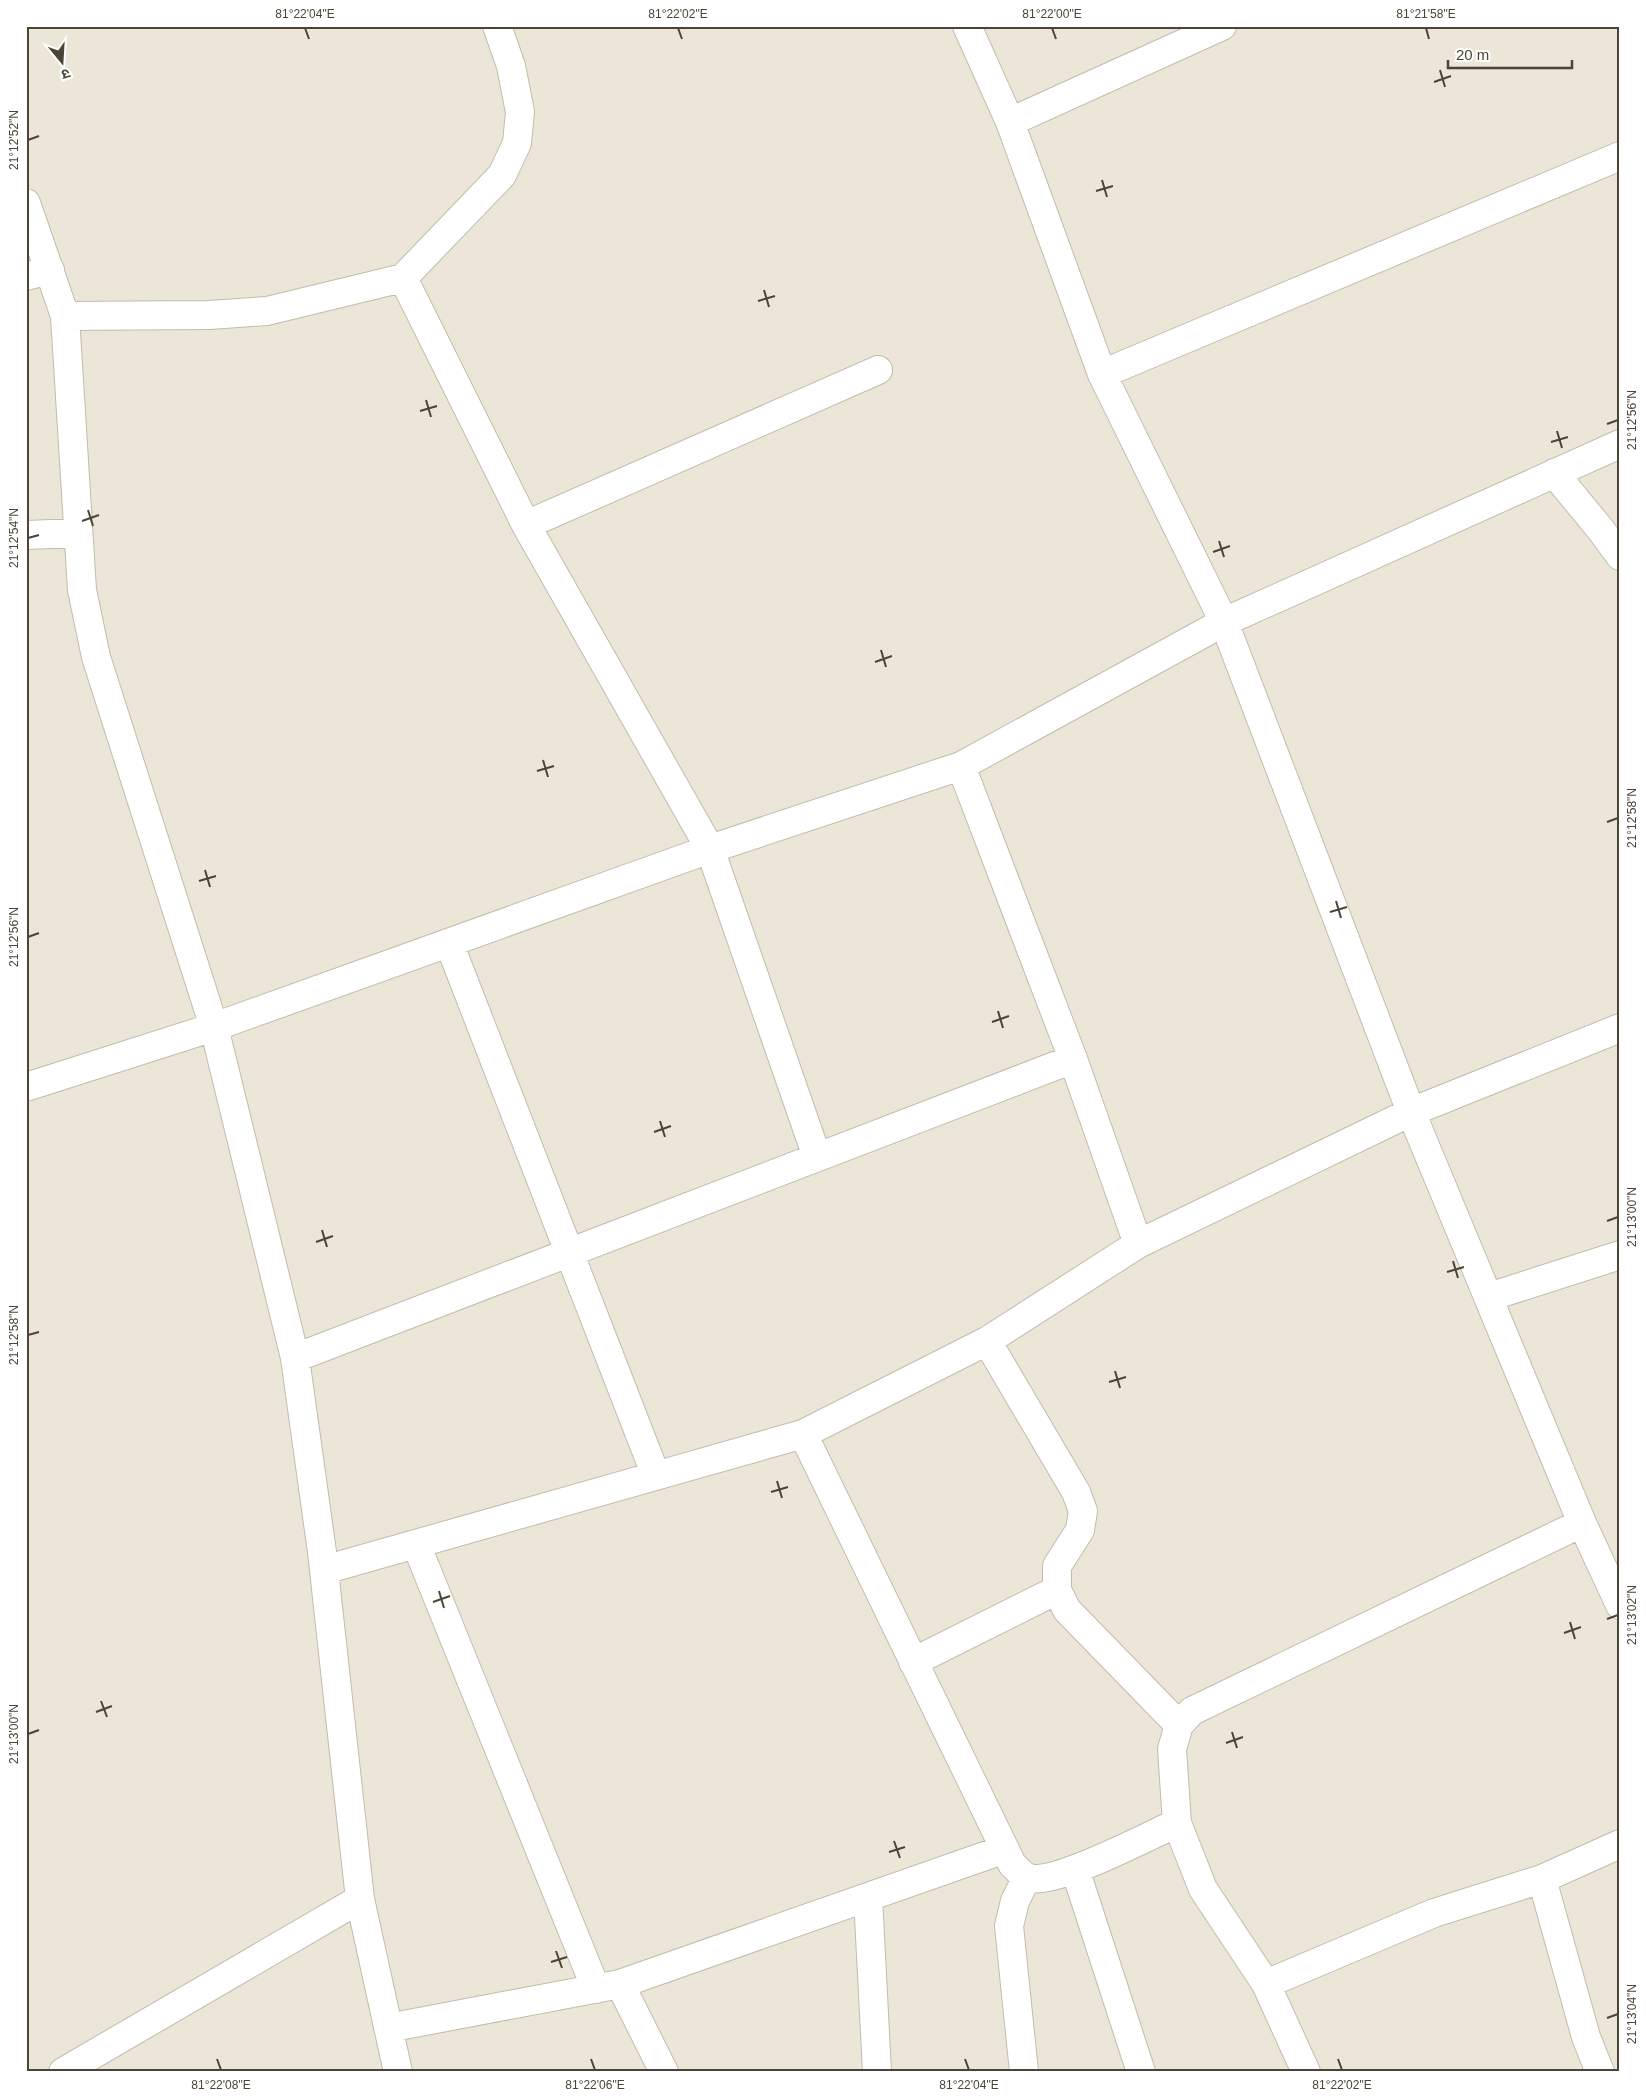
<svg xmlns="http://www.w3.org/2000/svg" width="1646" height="2098" viewBox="0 0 1646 2098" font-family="Arial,'Noto Sans Devanagari',sans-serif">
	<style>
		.residential { fill: #ebe6d7 }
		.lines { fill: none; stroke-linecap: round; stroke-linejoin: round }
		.minor-casing { stroke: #c3bcab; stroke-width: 30 }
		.minor { stroke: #fff; stroke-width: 28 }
		.ticks { fill: none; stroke: #4b4437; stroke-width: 2 }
		.neatline { fill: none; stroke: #4b4437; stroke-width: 2 }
		.ticks-label { font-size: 12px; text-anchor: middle; fill: #4b4437 }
	</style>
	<rect width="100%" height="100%" fill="#f6f3ea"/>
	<path class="residential" d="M26,26H1620V2072H26Z"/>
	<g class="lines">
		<g class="minor-casing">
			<path id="minor" d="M967,26L1010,122L1102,374L1224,622L1411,1112L1582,1523L1620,1605
				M1010,122L1222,26
				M26,203L65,316L82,590L96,657L214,1027L295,1358L322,1552L360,1899L398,2072
				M26,276L50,270
				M403,278L526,525L710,849L817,1157
				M65,316L209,315L267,311L403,278L502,175L517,143L520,112L511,66L497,26
				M1102,374L1620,156
				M1554,473L1601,530L1620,556
				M526,525L878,370
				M26,535L78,533
				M961,766L1073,1059L1138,1244
				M449,943L656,1476
				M26,1087L214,1027L710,849L961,766L1224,622L1620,444
				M1489,1297L1620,1255
				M987,1341L1076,1492L1083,1511L1080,1530L1057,1566V1590L1067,1610L1179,1725
				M295,1358L1073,1059
				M803,1434L987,1341L1138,1244L1411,1112L1620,1028
				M416,1544L596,1989
				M324,1570L803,1434L1012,1864C1016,1868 1021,1874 1026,1877C1051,1888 1150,1835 1177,1823
				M913,1662L1057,1590
				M1075,1869L1141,2072
				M1542,1879L1586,2037L1600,2072
				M868,1897L877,2072
				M620,1984L1005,1849
				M1266,1984L1434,1913L1542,1879L1620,1844
				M388,2028L620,1984L664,2072
				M63,2072L360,1899
				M1024,2072L1009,1926L1015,1901L1027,1877
				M1306,2072L1266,1984L1203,1889L1177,1823L1172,1749L1179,1725L1192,1711L1582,1523"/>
		</g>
		<use href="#minor" class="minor"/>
	</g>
	<path class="ticks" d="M305,28L309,39M678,28L682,39M1052,28L1056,39M1426,28L1429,39M1440,70L1445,87M1434,82L1451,76M28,140L39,136M1102,180L1107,197M1096,191L1113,186M764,290L769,307M758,301L775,296M426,400L431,417M420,411L437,406M1607,424L1618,420M1557,431L1562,448M1551,442L1568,437M88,510L93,526M82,521L99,515M28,538L39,535M1219,541L1224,557M1213,552L1230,546M881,650L886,667M875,662L892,656M543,760L548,777M537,771L554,766M1607,822L1618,818M205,870L210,887M199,881L216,876M1336,901L1341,918M1330,912L1347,907M28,937L39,933M998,1011L1003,1028M992,1022L1009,1016M660,1121L665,1137M654,1132L671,1126M1607,1221L1618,1217M322,1230L327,1247M316,1242L333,1236M1453,1261L1458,1278M1447,1272L1464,1267M28,1335L39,1332M1115,1371L1120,1388M1109,1382L1126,1377M777,1481L782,1498M771,1492L788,1487M439,1591L444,1608M433,1602L450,1596M1607,1619L1618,1615M1570,1622L1575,1639M1564,1633L1581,1627M101,1701L107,1717M96,1712L112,1706M1232,1732L1237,1748M28,1734L39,1730M1226,1743L1243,1737M894,1841L900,1858M889,1852L905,1847M556,1951L562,1968M551,1962L567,1957M1607,2018L1618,2014M217,2059L221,2070M591,2059L595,2070M965,2059L969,2070M1338,2059L1342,2070"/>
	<rect width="1646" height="2098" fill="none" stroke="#ffffff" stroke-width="55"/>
	<g transform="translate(62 62) rotate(162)" stroke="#ffffff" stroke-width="4" paint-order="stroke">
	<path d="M0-4L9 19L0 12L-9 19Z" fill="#4b4437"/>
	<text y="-8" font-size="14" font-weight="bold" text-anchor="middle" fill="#4b4437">उ</text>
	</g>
	<path d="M1448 60v8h124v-8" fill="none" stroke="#4b4437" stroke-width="2.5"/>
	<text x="1456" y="60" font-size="15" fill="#4b4437" stroke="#ffffff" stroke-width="4" paint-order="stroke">20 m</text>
	<rect x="28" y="28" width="1590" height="2042" class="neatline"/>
	<g class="ticks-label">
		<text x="305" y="18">81°22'04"E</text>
		<text x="678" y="18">81°22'02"E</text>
		<text x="1052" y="18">81°22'00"E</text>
		<text x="1426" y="18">81°21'58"E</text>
		<text transform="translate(14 140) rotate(-90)" y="4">21°12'52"N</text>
		<text transform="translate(1632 420) rotate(-90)" y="4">21°12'56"N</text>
		<text transform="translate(14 538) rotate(-90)" y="4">21°12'54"N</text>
		<text transform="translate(1632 818) rotate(-90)" y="4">21°12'58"N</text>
		<text transform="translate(14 937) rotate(-90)" y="4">21°12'56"N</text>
		<text transform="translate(1632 1217) rotate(-90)" y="4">21°13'00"N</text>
		<text transform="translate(14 1335) rotate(-90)" y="4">21°12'58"N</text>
		<text transform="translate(1632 1615) rotate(-90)" y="4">21°13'02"N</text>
		<text transform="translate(14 1734) rotate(-90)" y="4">21°13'00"N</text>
		<text transform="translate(1632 2014) rotate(-90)" y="4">21°13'04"N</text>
		<text x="221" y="2089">81°22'08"E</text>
		<text x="595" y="2089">81°22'06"E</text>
		<text x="969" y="2089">81°22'04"E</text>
		<text x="1342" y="2089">81°22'02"E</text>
	</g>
</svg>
